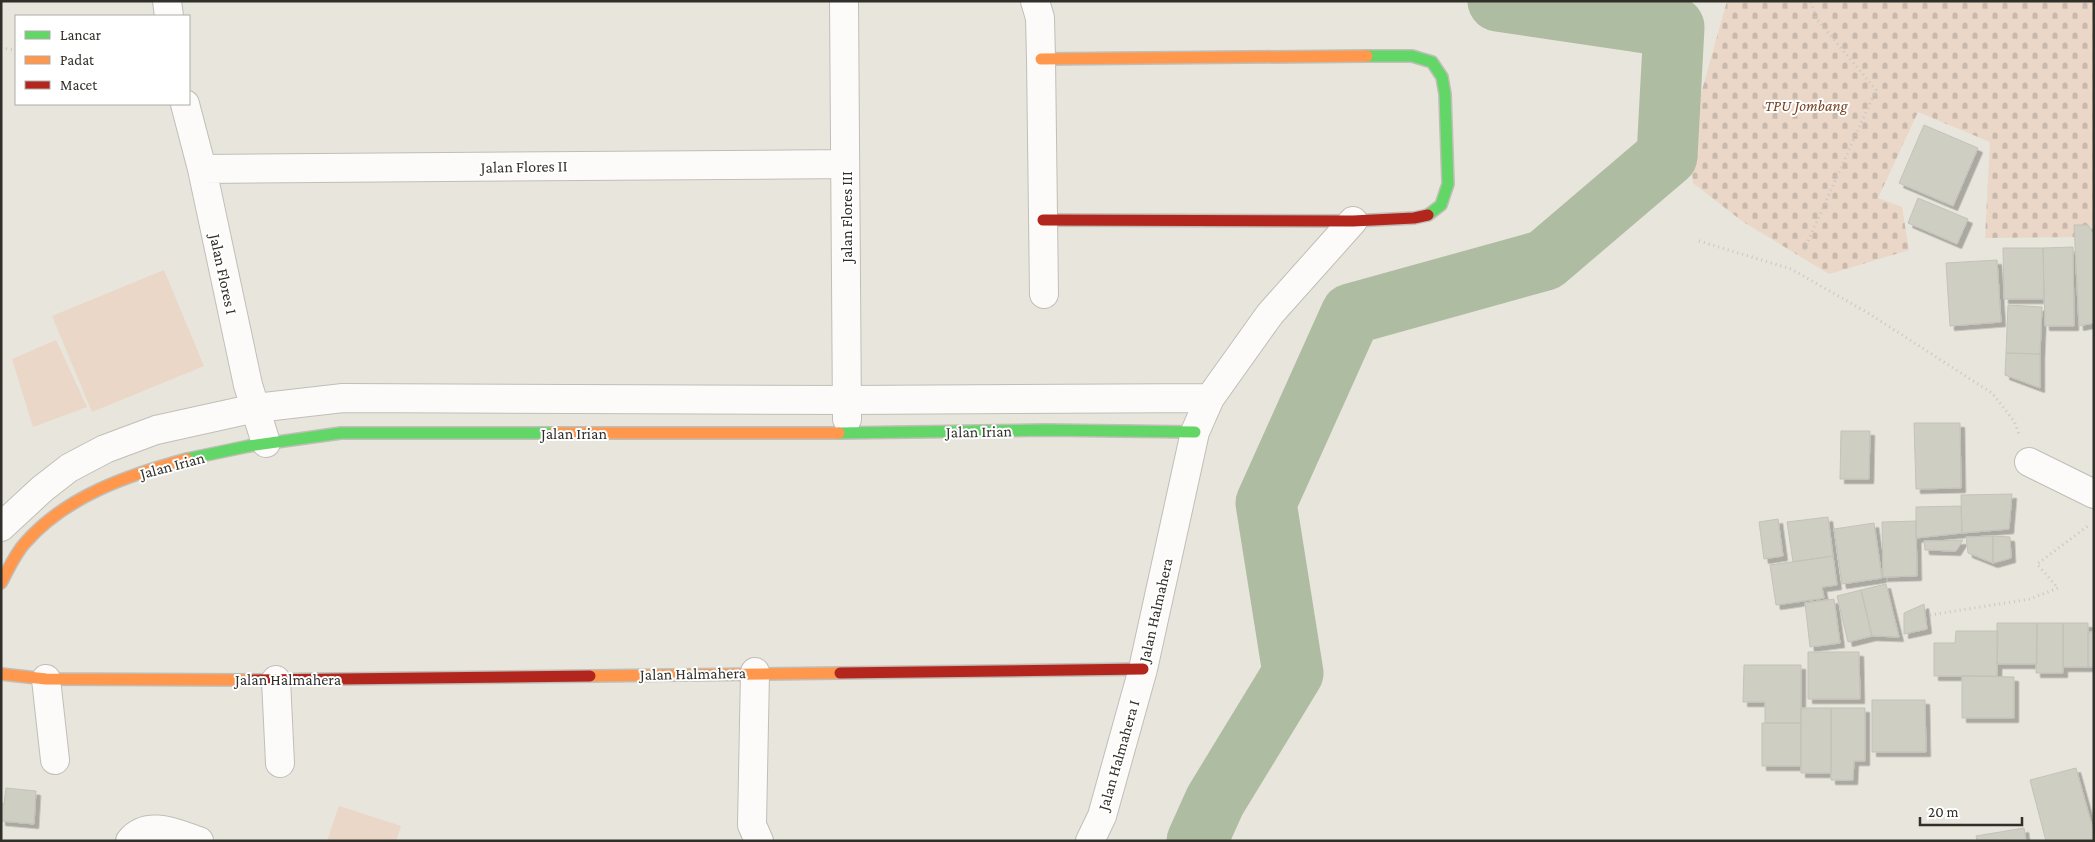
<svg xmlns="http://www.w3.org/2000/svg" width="2095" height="842" viewBox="0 0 2095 842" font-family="'Crimson Pro',serif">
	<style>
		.grass { fill: #ead7c8 }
		.cemetery { fill: url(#cemetery-stones) }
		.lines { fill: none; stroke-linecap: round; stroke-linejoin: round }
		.river { stroke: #aebca1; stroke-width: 61 }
		.building { fill: #cfcec2; stroke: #c3c2bb; filter: url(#shadow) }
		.street-casing { stroke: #c0beb7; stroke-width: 30 }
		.fast-casing { stroke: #c0beb7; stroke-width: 14 }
		.slow-casing { stroke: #c0beb7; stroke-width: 14 }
		.jam-casing { stroke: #c0beb7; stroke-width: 14 }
		.path { stroke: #c8c7c4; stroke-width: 3; stroke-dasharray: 1 4; stroke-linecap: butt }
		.street { stroke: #fcfbfa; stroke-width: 28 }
		.fast { stroke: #63d668; stroke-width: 11 }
		.slow { stroke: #ff974d; stroke-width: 11 }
		.jam { stroke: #b3261e; stroke-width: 11 }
		.labels { text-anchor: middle; stroke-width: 4; stroke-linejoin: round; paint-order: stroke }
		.park-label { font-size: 16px; font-style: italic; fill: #774323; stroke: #fff }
		.street-label { font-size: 16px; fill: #312f2a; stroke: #fff }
	</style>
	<defs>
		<pattern id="cemetery-stones" width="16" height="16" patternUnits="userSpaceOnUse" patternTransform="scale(1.25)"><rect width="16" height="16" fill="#ead7c8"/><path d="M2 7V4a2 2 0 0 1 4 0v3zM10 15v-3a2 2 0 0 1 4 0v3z" fill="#c9b9ac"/></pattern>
		<filter id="shadow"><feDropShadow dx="4.5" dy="4.5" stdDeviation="0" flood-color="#0004"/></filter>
	</defs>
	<rect width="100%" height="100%" fill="#e8e5dc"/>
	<path class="grass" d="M164,270L204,366L92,412L52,316Z
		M56,340L87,407L33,427L12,359Z
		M339,806L401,826L396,841H327Z"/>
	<path class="cemetery" d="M1727,1H2094V237L1985,238L1990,142L1918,112L1878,198L1902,207L1909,250L1829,274L1742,221L1693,183L1688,140Z"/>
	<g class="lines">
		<path class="river" d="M1197,841L1215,801L1293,673L1266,503L1351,314L1545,260L1667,156L1674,27L1498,1"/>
	</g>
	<path class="building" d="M1924,125L1978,148L1953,206L1899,183Z
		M1918,198L1968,219L1957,244L1908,223Z
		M2074,225H2088L2094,235V323L2079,326Z
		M2073,247L2074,326H2045L2043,248Z
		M2003,248H2043L2044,299H2004Z
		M1997,260L2001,322L1950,326L1946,263Z
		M2008,305L2042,307L2040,354L2006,353Z
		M2006,353L2040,354V388L2005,375Z
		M1914,423H1960L1961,488L1916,489Z
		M1841,431H1870L1869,479H1840Z
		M2012,494L2009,529L1962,533L1961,495Z
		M1961,506L1962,533L1916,538V507Z
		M1828,517L1833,556L1793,562L1787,522Z
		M1778,519L1783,556L1764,559L1759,522Z
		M1916,521L1917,576L1883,577L1882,522Z
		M1874,523L1882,578L1842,584L1834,529Z
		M1993,536L2010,537L2011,558L1993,563Z
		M1993,536V563L1968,553L1966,537Z
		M1963,540L1956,551L1925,550L1924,541Z
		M1833,556L1837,585L1822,587L1824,598L1776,605L1770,565Z
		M1886,584L1899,637L1872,636L1861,590Z
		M1861,590L1872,636L1848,642L1837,596Z
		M1834,599L1840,643L1810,647L1805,603Z
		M1924,604L1927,629L1904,634V613Z
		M1997,623H2037V664H1997Z
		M2037,623H2063V673H2036Z
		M2063,623H2088V667H2063Z
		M1956,631H1998L1997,676H1934V643H1955Z
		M2088,632H2094V667H2088Z
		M1808,652H1859L1860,699H1808Z
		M1744,665H1801V723H1765V702H1743Z
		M1962,676L2014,677V718H1962Z
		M1872,700H1925L1926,752H1872Z
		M1801,708H1831V773H1801Z
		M1831,708H1865V761H1854L1853,780H1831Z
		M1762,723H1801V766H1762Z
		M2076,768L2094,833V841H2046L2030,780Z
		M6,788L36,791L34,824L1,821V803L4,804Z
		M2024,828L2026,841H1977L1976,836Z"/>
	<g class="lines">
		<g class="street-casing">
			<path id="street" d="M167,1L169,16
				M844,1L847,419
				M1035,1L1040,18L1041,59L1044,294
				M185,104L202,169L248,385L266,443
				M202,169L845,164
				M2029,462L2094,494
				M1,527L42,489L69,468L105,449L156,430L256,408L343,398L847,400L1210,398
				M755,672L752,825L759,841
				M46,679L55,760
				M276,680L280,763
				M130,841C148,819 177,834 199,841
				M1090,841L1102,816L1143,669L1195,432L1210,398L1270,314L1353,221"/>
		</g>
		<g class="fast-casing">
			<path id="fast" d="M1367,56H1412L1432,62L1442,77L1445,94L1448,184L1441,205L1428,215
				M839,433L1045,430L1195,432
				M187,459L249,446L341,433H554"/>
		</g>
		<g class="slow-casing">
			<path id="slow" d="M1041,59L1367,56
				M554,433H839
				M1,583C8,570 15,554 25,543C66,496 128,475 187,459
				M1,674L46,679L251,680
				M590,676L840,673"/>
		</g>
		<g class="jam-casing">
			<path id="jam" d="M1043,220L1353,221L1414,218L1428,215
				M840,673L1143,669
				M251,680L590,676"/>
		</g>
		<path class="path" d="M1,48L16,50
			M1699,241L1791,269L1868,313L1992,393L2014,421L2019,434
			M1804,250L1876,90L1816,18L1811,1
			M1930,615L2030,599L2058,588L2037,564L2089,525"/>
		<use href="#street" class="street"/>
		<use href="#fast" class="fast"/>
		<use href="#slow" class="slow"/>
		<use href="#jam" class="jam"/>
	</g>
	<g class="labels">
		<g class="park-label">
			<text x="1806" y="111">TPU Jombang</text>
		</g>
		<g class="street-label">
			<text transform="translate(524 166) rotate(-1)" y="6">Jalan Flores II</text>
			<text transform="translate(846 217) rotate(-90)" y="6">Jalan Flores III</text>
			<text transform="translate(224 274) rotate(78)" y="6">Jalan Flores I</text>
			<text transform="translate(979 431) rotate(-1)" y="6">Jalan Irian</text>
			<text x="574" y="439">Jalan Irian</text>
			<text transform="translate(172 465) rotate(-15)" y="6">Jalan Irian</text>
			<text transform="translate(1155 610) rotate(-77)" y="6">Jalan Halmahera</text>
			<text transform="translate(693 673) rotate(-1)" y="6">Jalan Halmahera</text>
			<text x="288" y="685">Jalan Halmahera</text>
			<text transform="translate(1118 755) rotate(-74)" y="6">Jalan Halmahera I</text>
		</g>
	</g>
	<rect width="2095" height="842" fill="none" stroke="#312f2a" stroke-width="5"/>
	<rect x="15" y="15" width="175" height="90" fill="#ffffff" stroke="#adacaa"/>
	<rect x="25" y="31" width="25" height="8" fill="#63d668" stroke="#adacaa"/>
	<text x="60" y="40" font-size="15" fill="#312f2a">Lancar</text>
	<rect x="25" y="56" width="25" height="8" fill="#ff974d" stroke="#adacaa"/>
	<text x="60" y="65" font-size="15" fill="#312f2a">Padat</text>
	<rect x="25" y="81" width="25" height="8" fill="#b3261e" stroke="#adacaa"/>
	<text x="60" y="90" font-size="15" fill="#312f2a">Macet</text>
	<path d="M1920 817v8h102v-8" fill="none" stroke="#312f2a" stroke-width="2.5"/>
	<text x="1928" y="817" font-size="15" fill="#312f2a" stroke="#ffffff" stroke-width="4" paint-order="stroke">20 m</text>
</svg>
